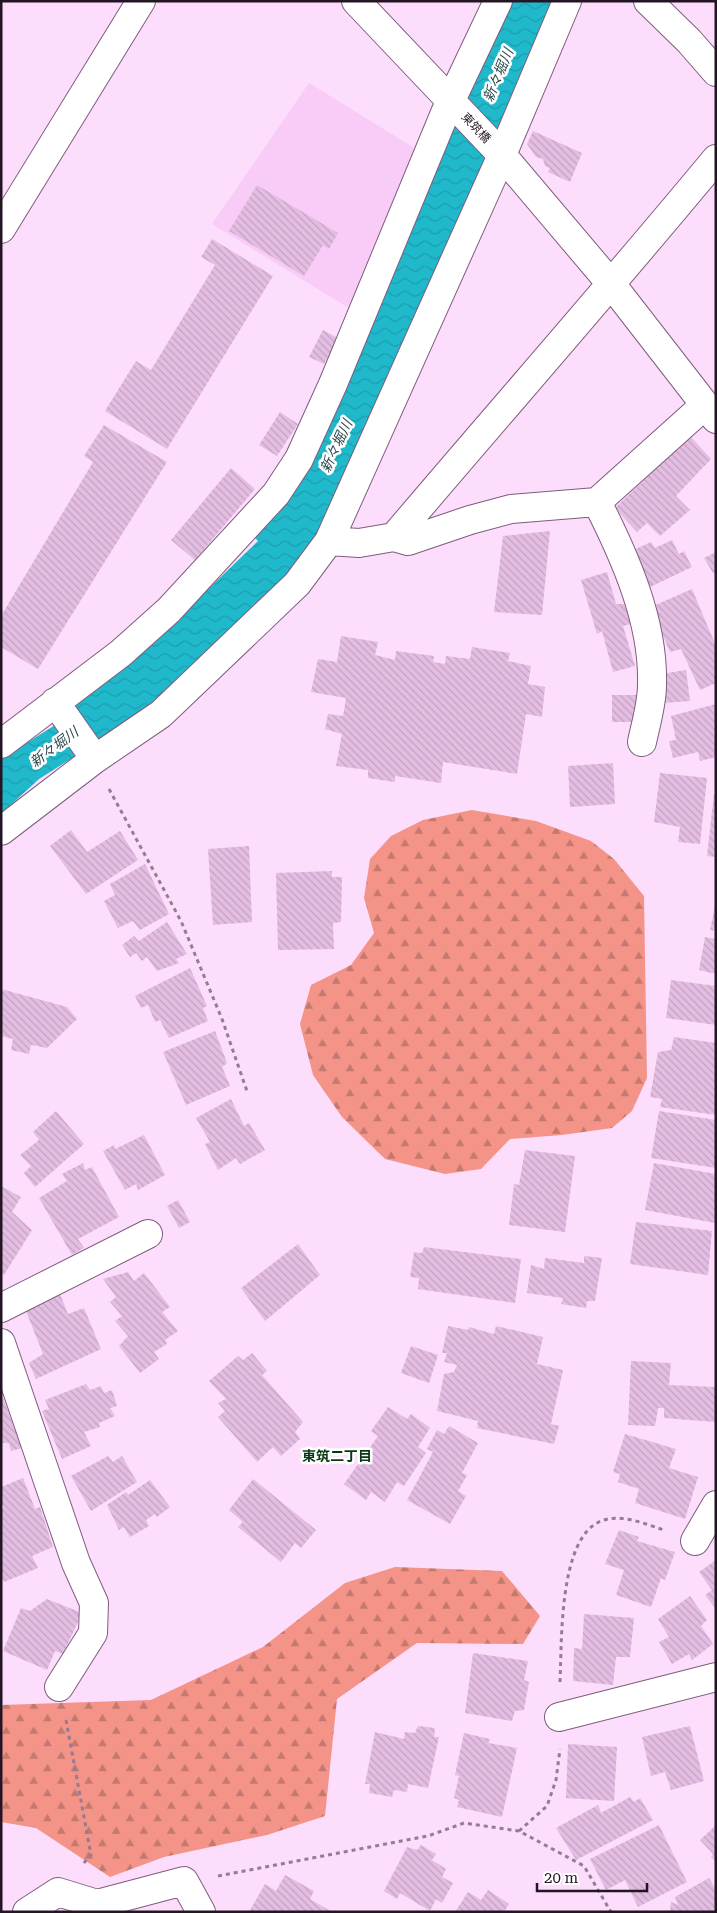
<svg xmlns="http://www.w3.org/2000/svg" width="717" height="1913" viewBox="0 0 717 1913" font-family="'Roboto Serif','Noto Sans JP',serif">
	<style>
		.built { fill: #f9cbf7 }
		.forest { fill: url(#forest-firs) }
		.water { fill: url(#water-waves) }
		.building { fill: url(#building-back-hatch) }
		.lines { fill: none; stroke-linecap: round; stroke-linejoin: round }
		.minor-casing { stroke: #7f5c7e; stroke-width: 30 }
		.path { stroke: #947c93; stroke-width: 3; stroke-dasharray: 4 4; stroke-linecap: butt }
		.minor { stroke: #fff; stroke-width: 28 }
		.labels { text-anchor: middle; stroke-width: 5; stroke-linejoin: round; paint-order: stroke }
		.street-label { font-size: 12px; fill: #231523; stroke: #fff }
		.water-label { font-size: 14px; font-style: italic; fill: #2c4a4e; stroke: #fff }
		.neighbourhood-label { font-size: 14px; font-weight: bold; fill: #073813; stroke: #fff }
	</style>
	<defs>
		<pattern id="forest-firs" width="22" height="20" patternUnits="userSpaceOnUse" patternTransform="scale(1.25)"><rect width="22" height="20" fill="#f49488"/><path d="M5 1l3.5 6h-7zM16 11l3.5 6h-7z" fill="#c5786f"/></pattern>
		<pattern id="water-waves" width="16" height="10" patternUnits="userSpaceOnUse" patternTransform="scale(1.25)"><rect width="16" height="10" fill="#1fb9cb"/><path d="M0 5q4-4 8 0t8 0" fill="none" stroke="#1c9eae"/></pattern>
		<pattern id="building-back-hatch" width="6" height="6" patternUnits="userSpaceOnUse" patternTransform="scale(1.25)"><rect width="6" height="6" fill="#e4bde3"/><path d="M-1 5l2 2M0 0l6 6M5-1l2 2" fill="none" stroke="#c3a2c2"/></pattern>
	</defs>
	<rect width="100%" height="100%" fill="#fdddfc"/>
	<path class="built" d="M309,83L421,152L352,310L212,224Z"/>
	<path class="forest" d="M472,810L536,821L591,841L614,859L644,896L647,1078L632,1111L612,1128L562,1135L510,1139L481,1169L445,1174L385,1159L342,1117L313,1075L300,1024L311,985L351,965L374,933L364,898L370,859L391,836L423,820Z
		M395,1567L502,1571L540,1616L523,1644L417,1643L337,1699L325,1816L267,1835L164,1857L110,1877L36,1828L1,1822V1705L151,1700L263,1647L345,1583Z"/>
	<path class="water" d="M507,1H560L328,523L297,565L186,678L134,719L39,779L1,814V759L52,727L89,692L146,649L258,541L253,536Z"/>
	<path class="building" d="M533,131L582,153L570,182L548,172L550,168L545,166L543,159L536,157L527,144Z
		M257,185L338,233L329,249L323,245L304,276L229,231Z
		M212,239L273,276L167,449L105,411L136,361L151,370L215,265L201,257Z
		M323,330L338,338L324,364L309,357Z
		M280,412L298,424L277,456L259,445Z
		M104,425L167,462L38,669L1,647V616L93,462L84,456Z
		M690,436L711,459L676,496L690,510L660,536L647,523L637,532L615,508Z
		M231,468L255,489L195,560L171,540Z
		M550,531L542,615L494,612L503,536Z
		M672,540L679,554L684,551L692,567L648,588L631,551L651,542L655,548Z
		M716,552V572L713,573L704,558Z
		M607,572L616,604H626L631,624L623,626L635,666L613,672L602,631L597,634L581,580Z
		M692,589L716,646V683L700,690L681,649L670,652L651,607Z
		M341,636L378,642L375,655L395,660L396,651L434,656L433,662L445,664L446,656L470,659L472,647L510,653L508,661L531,666L528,684L545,687L542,717L526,714L517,774L443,762L441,783L395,776V782L368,778V770L336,766L342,734L325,729L328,714L343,716L346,698L311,692L318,659L337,662Z
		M686,670L690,701L664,703L661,674Z
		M612,695H638L639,722H612Z
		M716,704V757L700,761L698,752L673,758L669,741L676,740L671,716Z
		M613,763L615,804L570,807L568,766Z
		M660,773L707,778L700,844L678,842L680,827L654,822Z
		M714,794L716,795V857L707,856Z
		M71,830L87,852L120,831L138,860L86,894L50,846Z
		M249,846L252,922L213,925L208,849Z
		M145,864L169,914L140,930L133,921L118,928L104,901L115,895L110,884Z
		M332,871V877H342L341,922L333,923L334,949L278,950L276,873Z
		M715,906H716V931L710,930Z
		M167,922L187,954L176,959L179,963L157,971L147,957L142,961L136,953L130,957L122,945L134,936L139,941Z
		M705,937L716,939V974L699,970Z
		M190,968L207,1006L203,1008L208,1021L169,1038L160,1020L155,1022L148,1005L141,1008L135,996Z
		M671,980L716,986V1025L666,1018Z
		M1,989L67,1007L77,1019L47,1048L31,1045L29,1054L11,1050L13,1039L1,1036Z
		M215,1031L227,1063L222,1067L230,1086L186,1105L163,1052Z
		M674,1037L716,1043V1115L660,1107L662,1099L650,1097L658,1052L671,1050Z
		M231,1099L244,1126L249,1123L265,1150L240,1164L236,1158L218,1170L205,1144L210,1142L196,1118Z
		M56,1111L84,1144L35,1187L24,1173L31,1166L20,1155L39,1140L33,1132Z
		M659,1111L716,1120V1168L651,1158Z
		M144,1135L165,1175L138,1190L136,1184L125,1190L103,1151L114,1145L115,1149Z
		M525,1150L575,1156L565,1232L509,1225L514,1184L519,1185Z
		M83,1163L85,1170L92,1167L119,1217L78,1239L84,1248L72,1255L39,1198L67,1181L62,1174Z
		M654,1163L716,1174L715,1223L645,1210Z
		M1,1186L21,1197L12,1212L32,1230L4,1275L1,1274Z
		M178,1200L190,1222L179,1228L167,1206Z
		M636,1222L712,1231L708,1275L630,1264Z
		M298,1244L320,1275L265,1321L241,1288Z
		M424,1247L521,1259L515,1303L418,1289L419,1278L410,1277L414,1252L422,1253Z
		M584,1256L602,1258L595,1301H587L586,1308L561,1304L563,1298L527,1293L531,1265L544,1269L545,1258L584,1263Z
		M128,1272L134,1281L144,1273L170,1307L162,1312L178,1331L165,1340L167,1344L154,1352L159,1359L140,1373L119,1346L128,1336L115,1321L122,1316L110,1302L116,1297L103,1279Z
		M60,1294L68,1314L84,1308L101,1349L36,1379L29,1363L43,1354L26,1311Z
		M448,1326L468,1330L469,1327L494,1334L496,1326L543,1337L537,1364L563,1370L551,1424L559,1426L554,1444L477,1428L478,1421L437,1411L444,1374L454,1372L457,1365L444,1362L447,1353H442Z
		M411,1346L438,1355L429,1383L401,1373Z
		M252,1353L267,1371L262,1375L303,1422L295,1432L300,1439L281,1456L273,1447L257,1462L218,1417L225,1411L218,1403L226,1399L209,1381L238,1356L243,1360Z
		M631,1361L671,1363L669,1385L716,1387V1422L664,1418V1408H658L655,1426L628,1425Z
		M86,1384L90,1390L101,1386L104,1393L112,1390L117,1406L110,1408L115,1416L99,1423L100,1427L84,1432L91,1446L62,1459L42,1411L49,1409L45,1400Z
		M3,1398L22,1448L11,1451L9,1443H1V1399Z
		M388,1407L407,1419L411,1414L430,1428L418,1447L426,1453L404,1486L397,1482L385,1502L371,1492L366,1500L344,1484L378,1436L371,1431Z
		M449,1426L478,1443L462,1473L467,1475L458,1491L466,1496L450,1524L407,1500L433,1452L427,1449L437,1430L444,1434Z
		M625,1434L676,1449L669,1468L698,1477L685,1519L635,1503L639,1489L618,1482L620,1474L613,1472Z
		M108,1456L113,1462L122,1456L137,1482L91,1511L71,1476Z
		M23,1478L35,1509L40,1507L53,1547L32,1556L38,1568L4,1582L1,1576V1509L4,1508L1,1502V1487Z
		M253,1479L316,1530L301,1548L295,1543L281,1562L238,1527L243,1522L229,1510Z
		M150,1480L170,1507L157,1517L155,1514L146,1520L149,1526L130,1537L124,1527L119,1530L107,1505L126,1492L128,1495Z
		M619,1530L639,1537L637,1541L675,1552L665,1580L661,1578L651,1607L616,1595L624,1570L605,1564Z
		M716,1560V1609L705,1595L712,1590L699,1572Z
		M690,1596L707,1620L701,1626L713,1644L692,1660L689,1654L672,1664L659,1642L669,1637L658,1619Z
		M47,1599L82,1613L63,1654L55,1651L47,1670L3,1651L21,1608L30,1611Z
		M584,1614L634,1618L630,1657H616L613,1685L573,1681L574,1648L582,1649Z
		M473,1653L528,1661L524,1680L529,1682L524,1710L515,1711L512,1721L465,1713Z
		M418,1726L435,1728L434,1737H439L428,1788L408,1784L407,1792L394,1790L392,1797L369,1793L370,1784H365L375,1732L404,1739L405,1732L415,1733Z
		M690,1726L704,1781L671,1790L665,1772L651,1776L642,1737Z
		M464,1733L490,1739L488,1743L517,1748L502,1817L457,1807L459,1800L454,1798L459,1776L455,1775Z
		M568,1744L617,1747L614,1801L566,1798Z
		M630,1797L634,1802L640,1798L653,1820L576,1860L556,1828L598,1805L601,1813Z
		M659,1825L687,1882L638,1907L625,1880L606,1890L590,1859Z
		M716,1825V1862L711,1857L713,1854L700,1840Z
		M421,1845L436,1854L432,1860L446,1869L442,1877L453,1883L442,1903L436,1899L430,1911L400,1893L397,1899L384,1891L407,1847L417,1850Z
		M285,1875L314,1891L310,1899L332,1912H249L265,1884L276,1891Z
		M709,1878L716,1890V1912H670L671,1902L678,1905L675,1897Z
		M488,1890L509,1904L504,1912H455L468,1892L481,1900Z"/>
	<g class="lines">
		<g class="minor-casing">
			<path id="minor" d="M356,1L502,155L612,285L716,419
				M648,1L689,41L716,72
				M1,229L141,1
				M597,502C625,557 654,622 652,685C652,704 646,723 642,742
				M394,537C501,411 610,287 716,159
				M329,541L359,543L394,537L408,541L470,520L511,509L597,502L705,405
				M55,702L95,759
				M1,744L121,653L169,610L276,494L299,459L333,384L445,113L498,1
				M1,831L95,759L161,714L297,584L329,541L502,155L567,1
				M1,1308L148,1234
				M1,1343L76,1563L94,1603L93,1633L59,1687
				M695,1541L716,1505
				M559,1717L716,1677
				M27,1912L58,1892L97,1904L184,1881L201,1912"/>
		</g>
		<path class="path" d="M109,789L181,921L222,1019L248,1094
			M560,1682C562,1644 558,1538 601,1521C621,1513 645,1524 664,1530
			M66,1720L91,1855L82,1865
			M519,1831L547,1806L556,1780L560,1749
			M218,1876L428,1836L464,1823L519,1831L584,1866L611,1912"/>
		<use href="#minor" class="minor"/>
	</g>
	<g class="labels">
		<g class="street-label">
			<text transform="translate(476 128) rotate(47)" y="4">東筑橋</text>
		</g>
		<g class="water-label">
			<text transform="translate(498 75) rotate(-67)" y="5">新々堀川</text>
			<text transform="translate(336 446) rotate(-65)" y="5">新々堀川</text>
			<text transform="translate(54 747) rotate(-37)" y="5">新々堀川</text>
		</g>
		<g class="neighbourhood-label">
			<text x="337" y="1461">東筑二丁目</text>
		</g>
	</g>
	<rect width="717" height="1913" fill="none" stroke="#231523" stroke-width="5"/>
	<path d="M537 1883v8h110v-8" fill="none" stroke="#231523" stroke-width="2.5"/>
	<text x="544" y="1883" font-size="15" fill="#231523" stroke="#ffffff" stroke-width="4" paint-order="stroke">20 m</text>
</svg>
